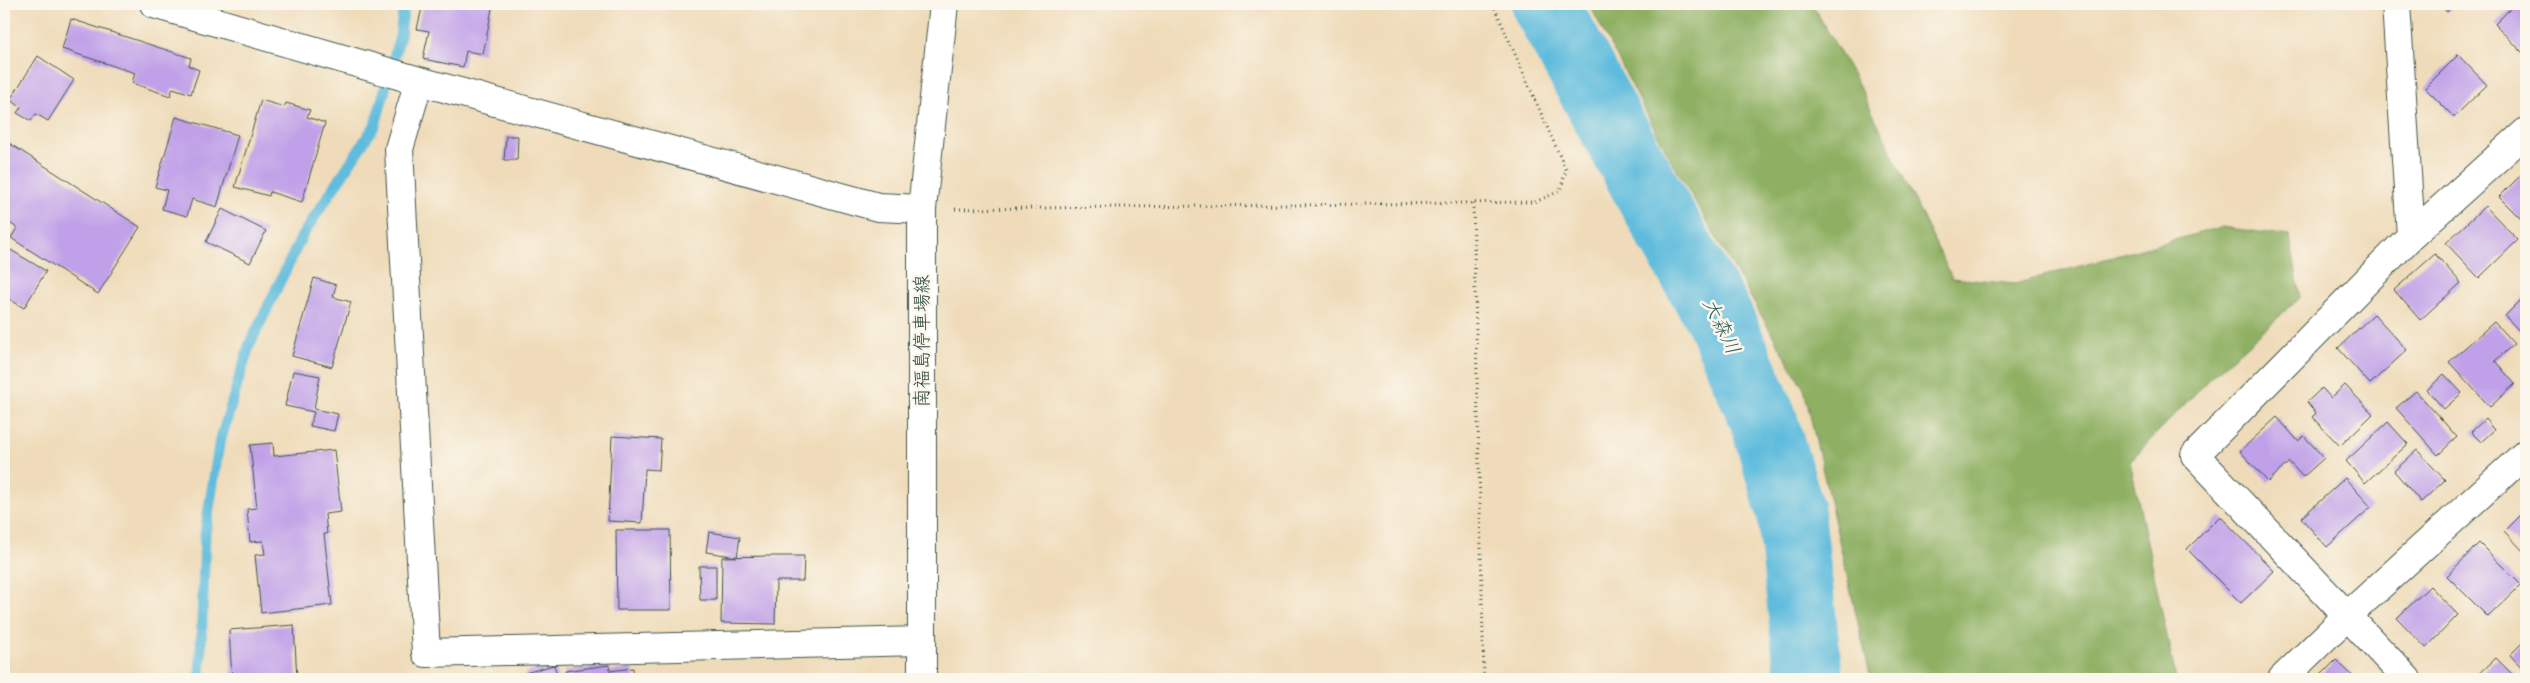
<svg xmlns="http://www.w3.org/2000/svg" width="2530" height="683" viewBox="0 0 2530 683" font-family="'Gochi Hand','Klee One',sans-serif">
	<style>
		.forest { fill: #8fb064; stroke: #57764c }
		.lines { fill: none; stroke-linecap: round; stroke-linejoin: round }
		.stream { stroke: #5fbcdd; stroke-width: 11 }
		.river { stroke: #5fbcdd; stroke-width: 68 }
		.building { fill: #c0a0e8 }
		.minor-casing { stroke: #3e5548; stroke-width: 30 }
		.major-casing { stroke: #3e5548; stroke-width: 30 }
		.path { stroke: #3e5548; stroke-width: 3; stroke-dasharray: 1 4; stroke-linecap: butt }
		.minor { stroke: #fff; stroke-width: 28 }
		.major { stroke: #fff; stroke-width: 28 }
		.labels { text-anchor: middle; stroke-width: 5; stroke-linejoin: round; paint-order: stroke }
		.street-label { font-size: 19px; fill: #1f3d34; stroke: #fbf7ec }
		.water-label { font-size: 20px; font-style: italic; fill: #2f5d5e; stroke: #fbf7ec }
	</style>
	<rect width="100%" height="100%" fill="#fbf7ec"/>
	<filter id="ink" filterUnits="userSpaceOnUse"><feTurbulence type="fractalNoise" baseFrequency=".02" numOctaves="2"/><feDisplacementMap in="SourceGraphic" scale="10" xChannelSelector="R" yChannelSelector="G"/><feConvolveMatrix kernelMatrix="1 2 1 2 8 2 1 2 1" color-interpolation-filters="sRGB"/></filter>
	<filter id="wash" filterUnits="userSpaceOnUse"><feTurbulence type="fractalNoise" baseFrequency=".0096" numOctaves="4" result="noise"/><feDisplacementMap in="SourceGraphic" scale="20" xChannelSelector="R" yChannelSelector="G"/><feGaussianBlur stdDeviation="1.12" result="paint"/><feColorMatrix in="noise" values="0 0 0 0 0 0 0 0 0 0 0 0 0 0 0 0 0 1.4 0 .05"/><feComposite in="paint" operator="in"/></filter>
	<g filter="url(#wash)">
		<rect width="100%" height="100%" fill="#efdbb9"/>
		<path class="forest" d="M1589,4H1812L1861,89L1952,278L2015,284L2221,227L2290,236L2300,298L2211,377L2130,461L2176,679H1871L1804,389L1671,160Z"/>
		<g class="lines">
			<path class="stream" d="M200,679L205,534L219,445L249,346L302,236L375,125L400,36L404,4"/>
			<path class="river" d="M1545,4L1665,223L1720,319L1763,418L1791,513L1809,679"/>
		</g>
		<g id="blocks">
			<path class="building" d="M423,4H493L483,54L466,51L463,67L423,59L429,31L417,29Z
				M2439,4H2455L2447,12Z
				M2515,4H2526V50L2523,53L2495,24Z
				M71,19L191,58L189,66L199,70L191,94L173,88L170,96L132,83L135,73L62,49Z
				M2458,55L2487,85L2454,117L2425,88Z
				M38,56L74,80L48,121L36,114L31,121L17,113L21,107L10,100Z
				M261,100L284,107L286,103L310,110L307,117L325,123L302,202L270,192L269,196L235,187Z
				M176,117L238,135L217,207L192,199L187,216L162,209L167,190L155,187Z
				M506,136H518L517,160H504Z
				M4,140L140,227L98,294L11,238L17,228L4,219Z
				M2526,170V224L2499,197Z
				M2485,206L2518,240L2479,278L2446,243Z
				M222,209L266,231L250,263L206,242Z
				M4,246L46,271L24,308L4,296Z
				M2435,254L2461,283L2420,320L2394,290Z
				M314,278L336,285L333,297L351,302L332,367L292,356Z
				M2526,295V338L2505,316Z
				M2374,314L2407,350L2370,384L2338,348Z
				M2494,322L2514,344L2495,361L2515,384L2490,407L2449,362Z
				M293,371L320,376L314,409L338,414L334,431L310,426L314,412L285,406Z
				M2444,374L2462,393L2444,409L2427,390Z
				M2345,385L2373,414L2340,446L2312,417L2316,413L2307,402L2322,388L2331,398Z
				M2416,391L2457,437L2438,455L2396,408Z
				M2277,417L2298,441L2304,436L2324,458L2303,477L2289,462L2268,482L2240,451Z
				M2485,419L2494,430L2481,442L2471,432Z
				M2388,422L2408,444L2365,483L2346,461Z
				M612,436L661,439L659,470L645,469L642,523L608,521Z
				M273,443L274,456L334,450L341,512L325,514L327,534H324L332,605L261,613L255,555L265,554L263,541L250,542L247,509L257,508L250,445Z
				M2417,450L2445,480L2421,502L2394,471Z
				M2345,478L2371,507L2327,547L2301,518Z
				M2526,509V554L2504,531Z
				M2220,516L2274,571L2241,603L2187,549Z
				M616,530H670L671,610H617Z
				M709,532L740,537L737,557L706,552Z
				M2479,543L2521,585L2488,617L2447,576Z
				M770,556H804L803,581H776L775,624L721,623L722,557Z
				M699,566H716V600H700Z
				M2430,586L2458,615L2426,648L2397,618Z
				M294,625L297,679H232L229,630Z
				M2526,639V672L2510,655Z
				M2496,658L2517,679H2474Z
				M2336,660L2356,679H2317Z
				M554,665L558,678L526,679L525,673Z
				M609,665L610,671L633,668L634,679H562L566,678L565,671Z"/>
		</g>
	</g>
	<g filter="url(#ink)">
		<use href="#blocks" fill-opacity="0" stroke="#3e5548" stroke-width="1"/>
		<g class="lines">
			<g class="minor-casing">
				<path id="minor" d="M154,4L419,81L878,207L922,209
					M2396,4L2411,236
					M419,81L399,149L426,653L922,641
					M2282,679L2346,617L2526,453
					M2407,679L2195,455L2411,236L2526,132"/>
			</g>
			<g class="major-casing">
				<path id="major" d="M922,679V209L944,4"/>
			</g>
			<path class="path" d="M1473,203L1484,679
				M955,209L1535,202L1560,191L1566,170L1493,4"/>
			<use href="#minor" class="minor"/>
			<use href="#major" class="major"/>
		</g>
	</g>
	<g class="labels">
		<g class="street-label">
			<text transform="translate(921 341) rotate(-90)" y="7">南福島停車場線</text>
		</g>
		<g class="water-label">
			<text transform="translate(1722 326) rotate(64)" y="7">大森川</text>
		</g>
	</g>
	<rect width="2530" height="683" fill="none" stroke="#fbf7ec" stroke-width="20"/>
</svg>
